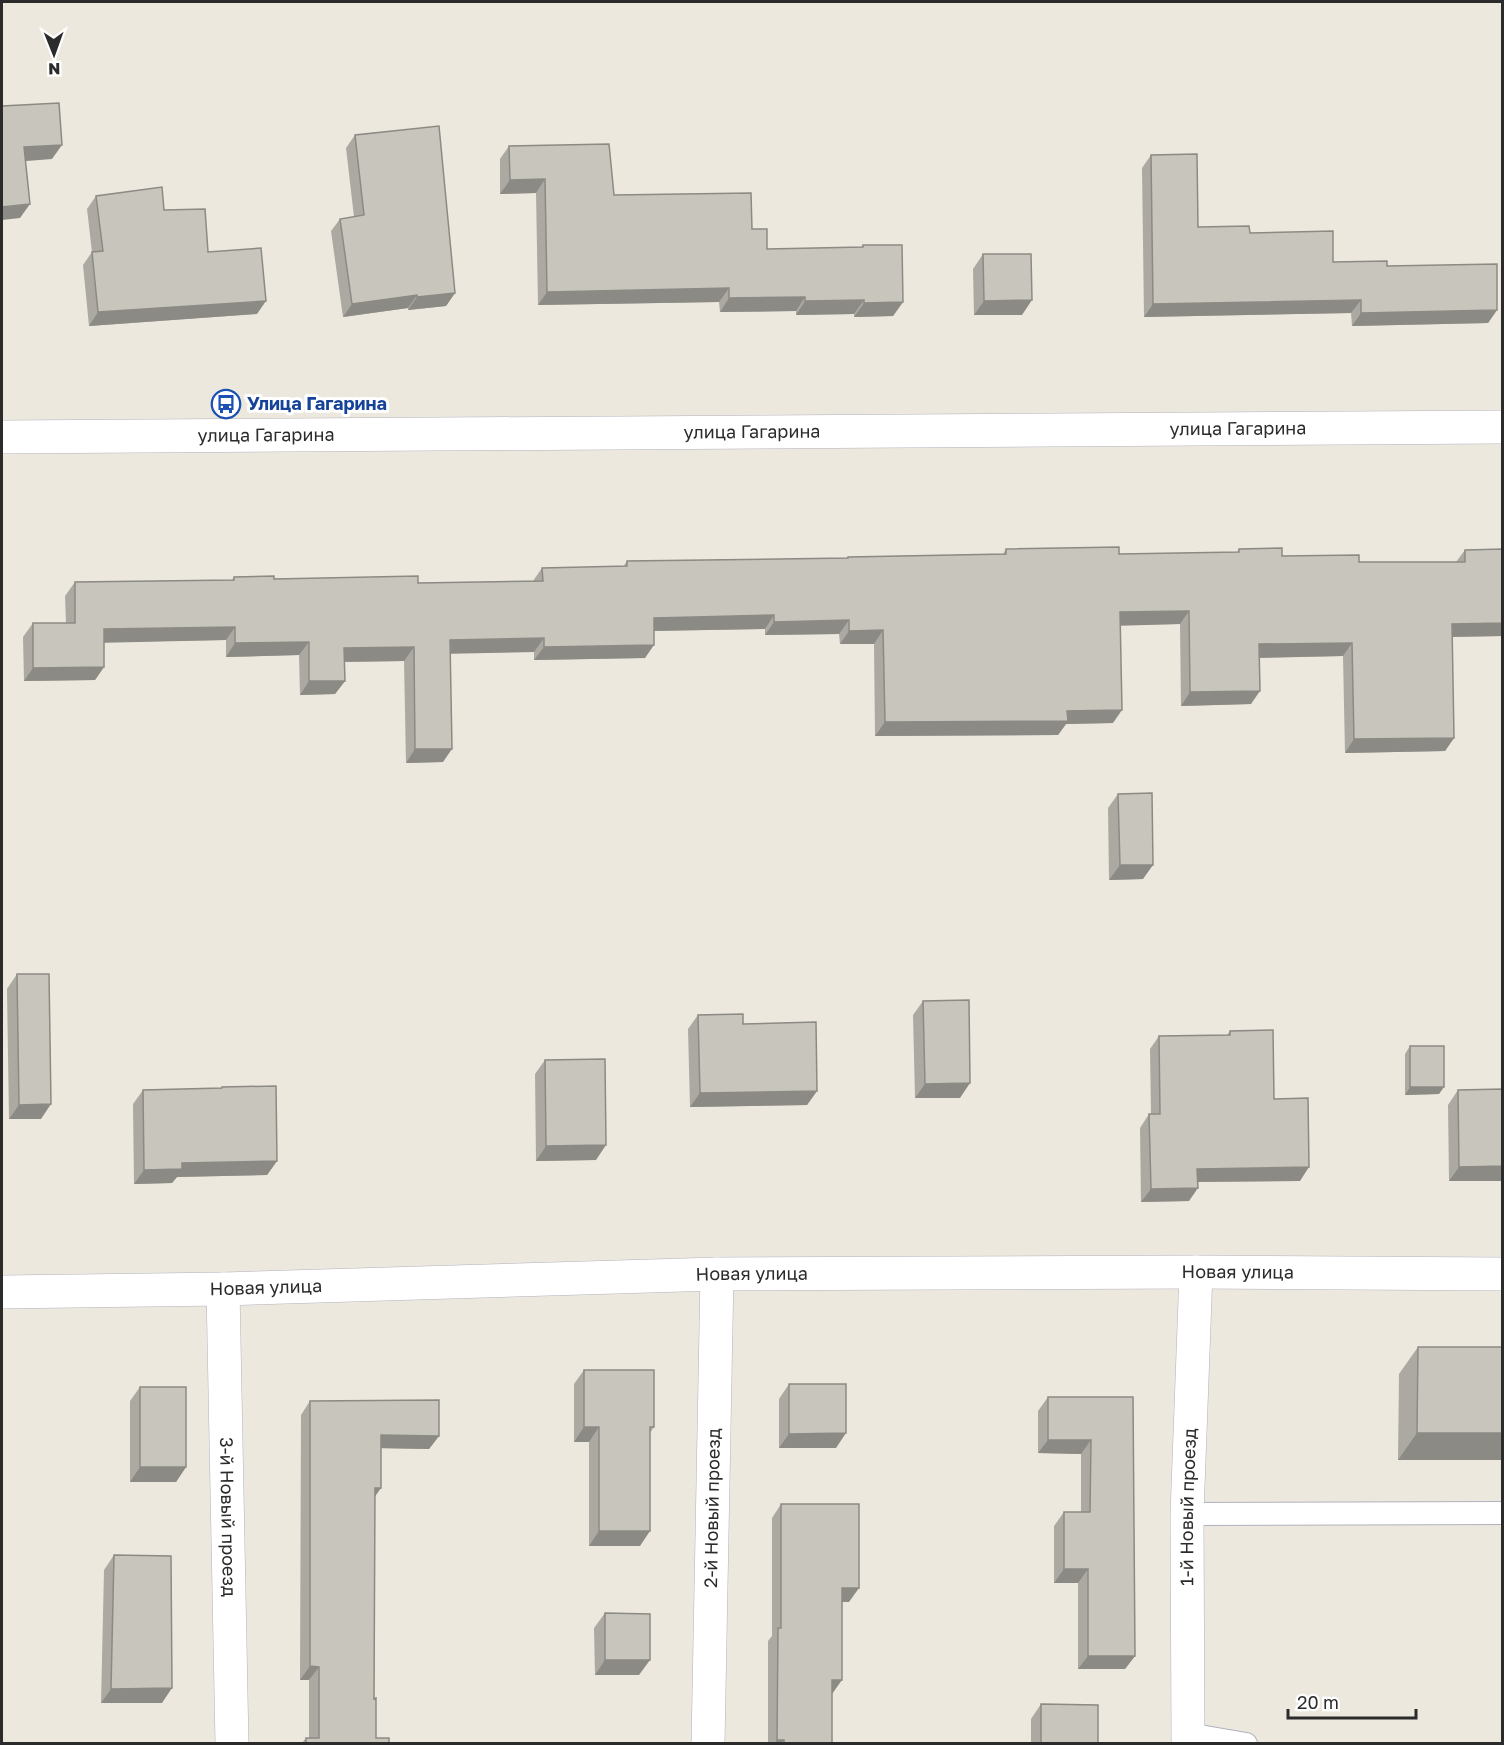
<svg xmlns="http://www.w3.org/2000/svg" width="1504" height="1745" viewBox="0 0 1504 1745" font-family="'Golos Text',sans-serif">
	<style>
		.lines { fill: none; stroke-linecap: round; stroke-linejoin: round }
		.service-casing { stroke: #b1b1bf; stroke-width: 24 }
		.minor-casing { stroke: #b1b1bf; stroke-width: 34 }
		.tertiary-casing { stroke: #b1b1bf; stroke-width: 34 }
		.service { stroke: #fff; stroke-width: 22 }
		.minor { stroke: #fff; stroke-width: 33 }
		.tertiary { stroke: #fff; stroke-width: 33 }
		.wall { fill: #aca9a2 }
		.shaded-wall { fill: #8c8a84 }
		.building { fill: #c8c5bc; stroke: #8c8a84; stroke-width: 1.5 }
		.labels { text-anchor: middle; stroke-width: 6; stroke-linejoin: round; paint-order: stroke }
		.transit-label { font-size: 18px; font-weight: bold; fill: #164399; stroke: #fff; text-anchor: start }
		.street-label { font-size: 18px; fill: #2b2b2b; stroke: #fff }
	</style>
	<rect width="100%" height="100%" fill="#ede8dd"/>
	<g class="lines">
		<g class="service-casing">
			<path id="service" d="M1187,1514L1502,1513
				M1188,1734L1246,1744"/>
		</g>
		<g class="minor-casing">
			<g id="minor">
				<path id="s1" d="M223,1289L232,1744"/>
				<path id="s2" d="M2,1292L223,1289L717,1274L1196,1272L1502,1274"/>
				<path id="s3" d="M708,1744L717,1274"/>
				<path id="s4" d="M1188,1744L1187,1514L1196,1272"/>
			</g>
		</g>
		<g class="tertiary-casing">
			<g id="tertiary">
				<path id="s5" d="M2,437L1502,427"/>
			</g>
		</g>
		<use href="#service" class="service"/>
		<use href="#minor" class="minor"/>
		<use href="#tertiary" class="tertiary"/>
	</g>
	<path class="wall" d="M355,135L455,293L446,306L408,310V308L343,317L331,231L340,219L354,217L346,148Z
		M509,146L614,195L752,229L767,249L861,247L863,245L903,302L893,316L854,317V314L796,315V311L720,312L719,302L538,305L536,193L500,194V159Z
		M1151,155L1198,227L1250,233L1333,262L1387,266L1497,310L1488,323L1352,326L1351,313L1144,317L1142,168Z
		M96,196L164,210L257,314L89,326L83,265L92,252L87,209Z
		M983,254L1022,315H974L973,269Z
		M1006,549L1119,554L1237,552L1239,549L1282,556L1359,562H1456L1465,550L1503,549V636L1452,637L1454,738L1445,751L1345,753L1343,656L1259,658L1251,704L1181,706L1180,624L1121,625L1113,723L1066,724L1058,735L875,736L874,644H840L839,634L765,635V629L654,631L645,658L534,660V652L450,653L443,762L406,763L404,661L344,662L345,681L335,694L300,695L299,655L226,657V640L104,642V667L95,680L24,681L23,637L33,623H66L65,596L75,582L232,580L234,577L274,579L418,583L533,581L542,568L623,567L627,561L847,558L848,557L1003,554Z
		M1118,794L1143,879L1109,880L1108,808Z
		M17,974L41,1119H9L7,989Z
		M923,1001L960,1098H915L913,1015Z
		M698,1015L743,1024L817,1091L807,1105L690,1107L688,1029Z
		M1230,1031L1274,1099L1300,1181L1198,1182L1189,1201L1141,1202L1140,1128L1149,1114H1151L1150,1049L1159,1036L1227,1035Z
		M1410,1046L1439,1094L1405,1095V1054Z
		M545,1060L596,1160L536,1161L535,1074Z
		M222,1087L277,1161L267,1175L177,1177L172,1183L134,1184L133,1104L143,1090L221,1088Z
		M1503,1089V1181H1449L1448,1105L1458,1090Z
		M1418,1347H1503V1460H1398L1399,1374Z
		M584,1370L654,1427L650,1433L640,1546H589V1442H574V1384Z
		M789,1384L836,1448H779V1399Z
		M140,1387L186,1467L176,1482H130V1401Z
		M1048,1397H1133L1135,1656L1125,1669H1078V1583H1054V1526L1064,1512H1081V1454L1038,1453V1411Z
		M310,1401L439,1436L429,1449L381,1448L375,1496L374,1699L376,1738L389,1743H302L306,1738H309V1680H300L301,1415Z
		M781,1504L849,1602H842L832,1694V1743H768V1641L772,1636V1518Z
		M114,1555L162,1703H101L104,1570Z
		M605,1613L639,1675H595L594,1628Z
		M1041,1704L1098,1743H1031V1719Z"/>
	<path class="shaded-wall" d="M62,145L52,159L14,162L24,147Z
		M545,179L536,193L500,194L510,180Z
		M30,204L20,218L2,220V207Z
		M729,288L719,302L538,305L547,292Z
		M455,293L446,306L408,310L417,297Z
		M417,295L408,308L343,317L352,304Z
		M805,297L796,311L720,312L729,298Z
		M864,300L854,314L796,315L805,301Z
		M1032,300L1022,315H974L984,301Z
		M1361,300L1351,313L1144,317L1153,304Z
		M266,301L257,314L89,326L98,312Z
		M903,302L893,316L854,317L864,303Z
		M1497,310L1488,323L1352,326L1361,313Z
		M1189,611L1180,624L1111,626L1120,612Z
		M774,615L765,629L645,631L654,618Z
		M849,620L839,634L765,635L774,622Z
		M1503,623V636L1443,637L1452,624Z
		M235,627L226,640L94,643L104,629Z
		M883,630L874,644H840L849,631Z
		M544,638L534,652L441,654L450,640Z
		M309,642L299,655L226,657L235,643Z
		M1352,643L1343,656L1250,658L1259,644Z
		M654,645L645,658L534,660L544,647Z
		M414,647L404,661L335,662L344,648Z
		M104,667L95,680L24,681L33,668Z
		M309,681H345L335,694L300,695Z
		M1260,691L1251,704L1181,706L1190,692Z
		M1122,710L1113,723L1066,724L1058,735L875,736L885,722L1067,711Z
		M1454,738L1445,751L1345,753L1354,739Z
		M415,749H452L443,762L406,763Z
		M1120,865H1153L1143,879L1109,880Z
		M970,1083L960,1098H915L925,1084Z
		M1410,1087H1444L1439,1094L1405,1095Z
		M817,1091L807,1105L690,1107L700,1093Z
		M51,1104L41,1119H9L19,1105Z
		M606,1145L596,1160L536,1161L546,1146Z
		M277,1161L267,1175L177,1177L172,1183L134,1184L144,1170L182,1163Z
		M1503,1166V1181H1449L1459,1167Z
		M1309,1167L1300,1181L1188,1182L1197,1169Z
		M1198,1188L1189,1201L1141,1202L1151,1189Z
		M584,1427H599L589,1442H574Z
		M846,1433L836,1448H779L789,1434Z
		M1417,1433H1503V1460H1398Z
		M381,1435L439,1436L429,1449L371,1448Z
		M1048,1440H1091L1081,1454L1038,1453Z
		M140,1467H186L176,1482H130Z
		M375,1488H381L371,1502Z
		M599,1531H650L640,1546H589Z
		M1064,1569H1088L1078,1583H1054Z
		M842,1588H859L849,1602H832Z
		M1088,1656H1135L1125,1669H1078Z
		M605,1660H650L639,1675H595Z
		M310,1666L319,1667L309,1680H300Z
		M832,1680H842L832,1694Z
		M172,1688L162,1703H101L111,1689Z
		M777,1740H784L781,1743H775Z"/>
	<path class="building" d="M59,103L62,145L24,147L30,204L2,207V106Z
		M439,126L455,293L417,297V295L352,304L340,219L364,215L355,135Z
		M609,144L614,195L751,193L752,229H767V249L863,247V245H902L903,302L864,303V300L805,301V297L729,298V288L547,292L545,179L510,180L509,146Z
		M1197,154L1198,227L1249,226L1250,233L1333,231V262L1387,261V266L1497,264V310L1361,313V300L1153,304L1151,155Z
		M162,187L164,210L205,209L208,252L261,248L266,301L98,312L92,252L103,251L96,196Z
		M983,254H1031L1032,300L984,301Z
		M1119,547V554L1239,552V549L1282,548V556L1359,555V562H1465V550L1503,549V623L1452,624L1454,738L1354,739L1352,643L1259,644L1260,691L1190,692L1189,611L1120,612L1122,710L1067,711L1068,721L885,722L883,630L849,631V620L774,622V615L654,618V645L544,647V638L450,640L452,749H415L414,647L344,648L345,681H309V642L235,643V627L104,629V667L33,668V623H75V582L234,580V577L274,576V579L418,576V583L543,581L542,568L627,566V561L848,558V557L1006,554V549Z
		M1152,793L1153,865H1120L1118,794Z
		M17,974H49L51,1104L19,1105Z
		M969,1000L970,1083L925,1084L923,1001Z
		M743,1014V1024L816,1022L817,1091L700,1093L698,1015Z
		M1273,1030L1274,1099L1308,1098L1309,1167L1197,1169L1198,1188L1151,1189L1149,1114H1160L1159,1036L1230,1035V1031Z
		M1410,1046H1444V1087H1410Z
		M605,1059L606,1145L546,1146L545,1060Z
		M276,1086L277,1161L182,1163V1169L144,1170L143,1090L222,1088V1087Z
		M1503,1089V1166L1459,1167L1458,1090Z
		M1418,1347H1503V1433H1417Z
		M584,1370H654V1427H650V1531H599V1427H584Z
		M789,1384H846V1433L789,1434Z
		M140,1387H186V1467H140Z
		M1048,1397H1133L1135,1656H1088V1569H1064V1512H1090L1091,1440H1048Z
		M439,1400V1436L381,1435V1488H375L374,1699L376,1698V1738H389V1743H306V1738H319V1667L310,1666V1401Z
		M781,1504H859V1588H842V1680H832V1743H784V1740H777L778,1628H781Z
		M114,1555L171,1556L172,1688L111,1689Z
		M605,1613L650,1614V1660H605Z
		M1041,1704L1098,1705V1743H1041Z"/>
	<defs>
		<g id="bus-ring" transform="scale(1.5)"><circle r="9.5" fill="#fff" stroke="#1a4fb4" stroke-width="1.5"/><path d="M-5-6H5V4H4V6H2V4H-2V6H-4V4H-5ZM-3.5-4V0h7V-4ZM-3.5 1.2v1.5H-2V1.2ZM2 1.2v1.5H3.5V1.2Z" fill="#1a4fb4"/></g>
	</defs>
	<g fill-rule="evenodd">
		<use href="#bus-ring" x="226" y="404"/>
	</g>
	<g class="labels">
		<g class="transit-label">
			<text x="247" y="410">Улица Гагарина</text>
		</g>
		<g class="street-label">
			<text dy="6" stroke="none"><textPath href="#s5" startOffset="1236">улица Гагарина</textPath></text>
			<text dy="6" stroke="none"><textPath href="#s5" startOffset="750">улица Гагарина</textPath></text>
			<text dy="6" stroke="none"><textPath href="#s5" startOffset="264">улица Гагарина</textPath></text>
			<text dy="6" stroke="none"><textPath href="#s2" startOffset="1236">Новая улица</textPath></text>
			<text dy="6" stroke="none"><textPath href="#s2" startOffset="750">Новая улица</textPath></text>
			<text dy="6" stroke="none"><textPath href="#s2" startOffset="264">Новая улица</textPath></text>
			<text dy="6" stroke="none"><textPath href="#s4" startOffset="237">1-й Новый проезд</textPath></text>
			<text dy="6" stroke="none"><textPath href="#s3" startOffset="236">2-й Новый проезд</textPath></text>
			<text dy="6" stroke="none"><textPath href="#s1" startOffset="228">3-й Новый проезд</textPath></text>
		</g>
	</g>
	<rect width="1504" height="1745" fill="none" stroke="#2b2b2b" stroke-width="6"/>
	<g transform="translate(54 54) rotate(179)" stroke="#ffffff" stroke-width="4.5" paint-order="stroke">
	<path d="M0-4.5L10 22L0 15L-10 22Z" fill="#2b2b2b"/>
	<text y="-9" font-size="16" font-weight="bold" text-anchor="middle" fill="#2b2b2b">N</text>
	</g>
	<path d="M1288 1709v9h128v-9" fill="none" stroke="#2b2b2b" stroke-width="3"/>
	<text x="1297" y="1709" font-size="18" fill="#2b2b2b" stroke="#ffffff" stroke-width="4.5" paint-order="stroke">20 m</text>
</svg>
